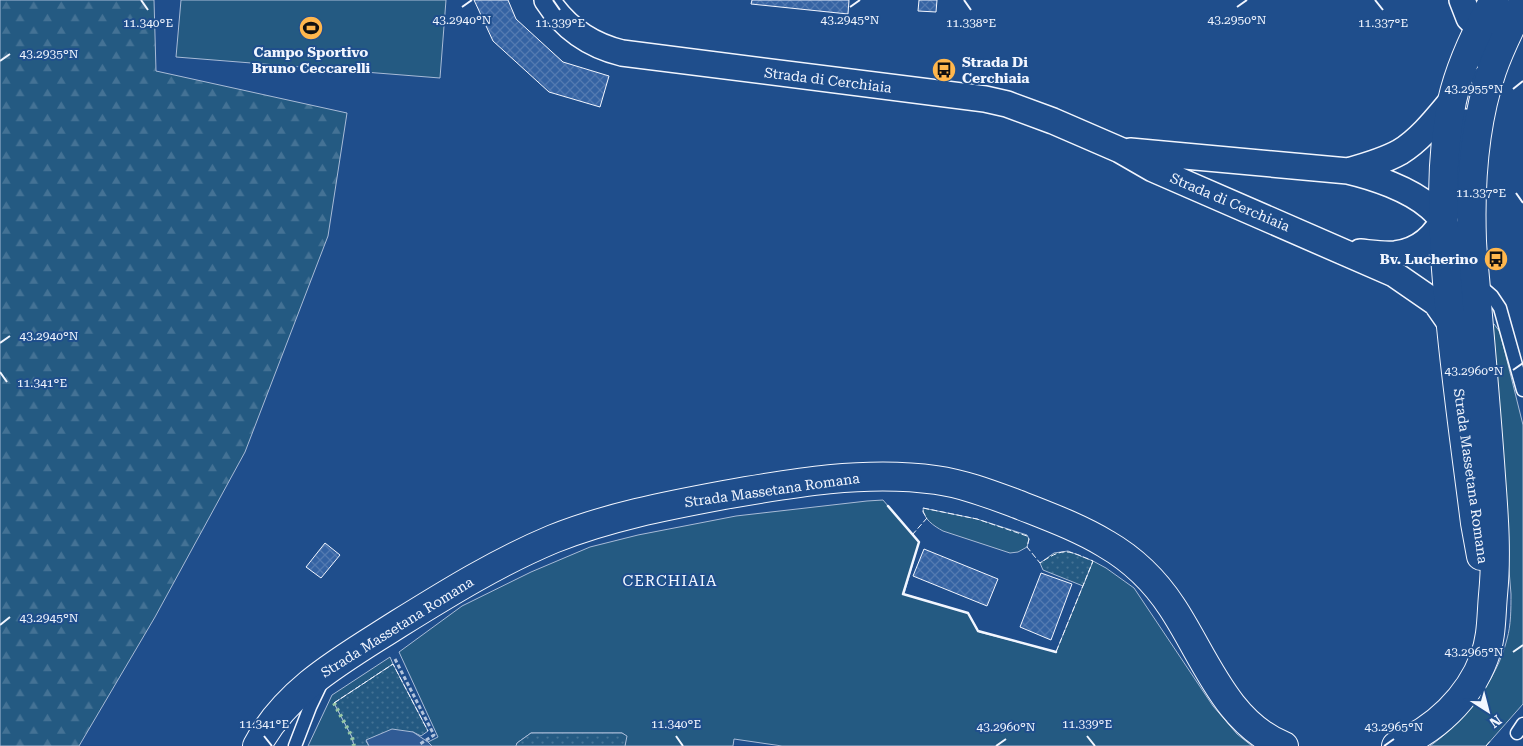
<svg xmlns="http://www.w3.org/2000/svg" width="1523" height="746" viewBox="0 0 1523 746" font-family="'Roboto Serif',serif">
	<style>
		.green { fill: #245a82; stroke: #a8bbd7 }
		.forest { fill: url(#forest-firs); stroke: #a8bbd7 }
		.garden { fill: url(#garden-dots); stroke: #a8bbd7 }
		.parking { fill: #305b95; stroke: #a8bbd7 }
		.building { fill: url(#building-cross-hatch); stroke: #f2f6ff }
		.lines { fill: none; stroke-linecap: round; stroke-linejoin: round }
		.service-casing { stroke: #f2f6ff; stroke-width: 15 }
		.minor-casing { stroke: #f2f6ff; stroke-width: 28 }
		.primary-casing { stroke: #f2f6ff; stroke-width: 30 }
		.path { stroke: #b3c4dc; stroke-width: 3; stroke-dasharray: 4 2.5; stroke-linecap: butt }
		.service { stroke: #1f4e8c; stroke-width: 12 }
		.minor { stroke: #1f4e8c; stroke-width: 25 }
		.primary { stroke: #1f4e8c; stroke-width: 28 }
		.hedge { stroke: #97c8a6; stroke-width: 4; stroke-dasharray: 2.5 4; stroke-linecap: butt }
		.fence { stroke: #f2f6ff; stroke-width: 1; stroke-dasharray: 6 2.5; stroke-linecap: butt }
		.wall { stroke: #f2f6ff; stroke-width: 2.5 }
		.ticks { fill: none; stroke: #f2f6ff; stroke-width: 2 }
		.labels { text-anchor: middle; stroke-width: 4; stroke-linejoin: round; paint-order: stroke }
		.poi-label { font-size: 14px; font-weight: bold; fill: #f2f6ff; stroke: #1f4e8c }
		.street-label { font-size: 14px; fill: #f2f6ff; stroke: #1f4e8c }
		.neighbourhood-label { font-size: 15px; letter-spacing: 1px; fill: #f2f6ff; stroke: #1f4e8c }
		.ticks-label { font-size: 12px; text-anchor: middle; fill: #f2f6ff; stroke: #1f4e8c; stroke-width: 4; stroke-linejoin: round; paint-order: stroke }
	</style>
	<defs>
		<pattern id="forest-firs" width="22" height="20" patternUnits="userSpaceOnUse" patternTransform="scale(1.25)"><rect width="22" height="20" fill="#245a82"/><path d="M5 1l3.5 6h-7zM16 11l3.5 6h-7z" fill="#447295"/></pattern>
		<pattern id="garden-dots" width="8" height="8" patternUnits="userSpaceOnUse" patternTransform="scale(1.25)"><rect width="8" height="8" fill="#245a82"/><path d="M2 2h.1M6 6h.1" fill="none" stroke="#447295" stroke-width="1.8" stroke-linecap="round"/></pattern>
		<pattern id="building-cross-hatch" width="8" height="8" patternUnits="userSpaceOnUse" patternTransform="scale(1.25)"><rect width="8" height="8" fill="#3563a3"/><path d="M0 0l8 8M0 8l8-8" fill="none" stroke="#537ab1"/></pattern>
	</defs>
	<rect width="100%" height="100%" fill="#1f4e8c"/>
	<path class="green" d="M181,0H446L440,78L176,57Z
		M1494,324L1500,332L1523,425V704L1486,746H1430C1464,722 1497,680 1507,639C1511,625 1511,609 1511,594L1489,331L1490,326Z
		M883,500L919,542L904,594L968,613L979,632L1056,652L1093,561L1106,568L1134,588L1213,706L1237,734L1252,746H782L734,739L733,746H625L626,736L622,733H531L517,743L516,746H432L428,742L438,737L399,652L462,606L531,572L590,547L638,535L736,516L867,501Z
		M923,508L977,519L1027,535L1029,539L1027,547L1018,552L1010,553L943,531C934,526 923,519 923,508Z
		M390,657L393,664L334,703L352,737L354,746H308L332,695Z"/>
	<path class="forest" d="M0,0H154L156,71L347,113L328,236L245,452L155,617L79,746H0Z"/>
	<path class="garden" d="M1068,551L1093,561L1083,586L1043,570L1040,563L1054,553Z
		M393,664L428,731L421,736L413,732L366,741L369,746H354L352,737L334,703Z
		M531,733H622L627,736L625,746H516L517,743Z"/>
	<path class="parking" d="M392,729L413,732L428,742L432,746H369L366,740Z"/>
	<path class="building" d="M474,0H508L516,19L563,62L609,76L600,107L549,92L493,41Z
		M752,0H849L848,14L751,4Z
		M919,0H937L936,12L918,11Z
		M325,543L340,555L321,578L306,567Z
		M924,549L998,579L987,606L913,576Z
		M1041,573L1072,584L1051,640L1020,627Z"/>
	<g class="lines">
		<g class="service-casing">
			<path id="service" d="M1477,283L1492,296L1500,308L1523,390
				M1517,733L1523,724
				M295,746L310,707L321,684"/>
		</g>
		<g class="minor-casing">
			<path id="minor" d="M547,0C565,28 589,45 622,53L985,99L1007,104L1053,121L1120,150L1153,169L1394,274L1436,303L1450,323
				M1462,0L1469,18L1478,27L1492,71L1484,79
				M1130,151L1348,171C1374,177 1409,189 1430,207C1442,217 1451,234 1457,249L1466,316
				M1348,171C1366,166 1384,161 1400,152C1421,139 1437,118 1453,99
				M1360,252C1371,253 1383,255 1395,254C1456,247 1458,169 1466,122"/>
		</g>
		<g class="primary-casing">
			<path id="primary" d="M1481,556L1475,523C1465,443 1453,363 1447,282C1442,222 1440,161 1452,101C1460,65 1476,32 1494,0
				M257,746C287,689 345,658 398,624C448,593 498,562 553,539C608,517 665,506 724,495C792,483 866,470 936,480C964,484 990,494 1017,504C1047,516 1078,527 1106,544C1132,559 1155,581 1172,607C1204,655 1226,723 1284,746
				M1396,746C1435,730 1469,698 1484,658C1492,637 1491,617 1493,595C1497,555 1494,516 1491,476C1487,418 1482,362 1477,304C1476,283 1473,262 1472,241C1470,185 1474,124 1492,71C1500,47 1512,24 1523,2"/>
		</g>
		<path class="path" d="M395,659L434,735L420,744"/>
		<use href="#service" class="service"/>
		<use href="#minor" class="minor"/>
		<use href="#primary" class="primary"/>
		<path class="hedge" d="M334,703L352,737L354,746"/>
		<path class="fence" d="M912,535L927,518L923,512V508L977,519L1027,536L1029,539L1027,547L1040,563C1064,547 1067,550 1093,561L1056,652
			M334,703L393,664L428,731
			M1486,746L1491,740"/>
		<path class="wall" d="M888,506L919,542L903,594L968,613L978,631L1056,652"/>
	</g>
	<path class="ticks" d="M141,0L148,10M553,0L560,10M964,0L971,10M1375,0L1383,10M462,7L472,0M850,7L860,0M1237,7L1247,0M0,61L10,54M1513,89L1523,81M1516,193L1523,203M0,343L10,336M1513,370L1523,363M0,372L7,382M0,625L10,617M1513,652L1523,645M264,736L272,746M676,736L683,746M1087,736L1095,746M996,746L1006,739M1384,746L1394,739"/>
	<defs>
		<g id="stadium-disc" transform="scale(1.25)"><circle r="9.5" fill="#ffb74d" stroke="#1f4e8c"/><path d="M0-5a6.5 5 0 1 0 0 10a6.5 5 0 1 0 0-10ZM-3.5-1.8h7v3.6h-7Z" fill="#111"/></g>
		<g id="bus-disc" transform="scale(1.25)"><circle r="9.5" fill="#ffb74d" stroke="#1f4e8c"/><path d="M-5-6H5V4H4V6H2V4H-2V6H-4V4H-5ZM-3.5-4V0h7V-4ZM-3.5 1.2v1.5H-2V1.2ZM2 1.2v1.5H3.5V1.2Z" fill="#111"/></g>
	</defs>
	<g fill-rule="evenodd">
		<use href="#stadium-disc" x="311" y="28"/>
		<use href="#bus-disc" x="944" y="70"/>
		<use href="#bus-disc" x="1496" y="259"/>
	</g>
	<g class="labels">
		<g class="poi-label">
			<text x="311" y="57">Campo Sportivo<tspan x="311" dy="16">Bruno Ceccarelli</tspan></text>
			<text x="962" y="67" text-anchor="start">Strada Di<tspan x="962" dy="16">Cerchiaia</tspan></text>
			<text x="1478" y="264" text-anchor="end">Bv. Lucherino</text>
		</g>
		<g class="street-label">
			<text transform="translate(828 80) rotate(7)" y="5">Strada di Cerchiaia</text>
			<text transform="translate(1230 202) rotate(23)" y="5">Strada di Cerchiaia</text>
			<text transform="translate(1471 476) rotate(82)" y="5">Strada Massetana Romana</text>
			<text transform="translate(772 490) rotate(-8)" y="5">Strada Massetana Romana</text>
			<text transform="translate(397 627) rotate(-32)" y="5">Strada Massetana Romana</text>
		</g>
		<g class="neighbourhood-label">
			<text x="670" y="586">CERCHIAIA</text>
		</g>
	</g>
	<g class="ticks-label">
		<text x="462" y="24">43.2940°N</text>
		<text x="850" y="24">43.2945°N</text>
		<text x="1237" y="24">43.2950°N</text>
		<text x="148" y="27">11.340°E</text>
		<text x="560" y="27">11.339°E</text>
		<text x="971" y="27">11.338°E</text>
		<text x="1383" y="27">11.337°E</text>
		<text x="49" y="58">43.2935°N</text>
		<text x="1474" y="93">43.2955°N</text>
		<text x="1481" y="197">11.337°E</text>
		<text x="49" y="340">43.2940°N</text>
		<text x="1474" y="375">43.2960°N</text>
		<text x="42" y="387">11.341°E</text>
		<text x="49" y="622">43.2945°N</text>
		<text x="1474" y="656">43.2965°N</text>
		<text x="264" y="728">11.341°E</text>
		<text x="676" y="728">11.340°E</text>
		<text x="1087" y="728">11.339°E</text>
		<text x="1006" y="731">43.2960°N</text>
		<text x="1394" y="731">43.2965°N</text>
	</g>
	<g transform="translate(1488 711) rotate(144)" stroke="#1f4e8c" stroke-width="4" paint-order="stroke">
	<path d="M0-4L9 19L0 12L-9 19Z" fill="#f2f6ff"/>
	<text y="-8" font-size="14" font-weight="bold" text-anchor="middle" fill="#f2f6ff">N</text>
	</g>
</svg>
